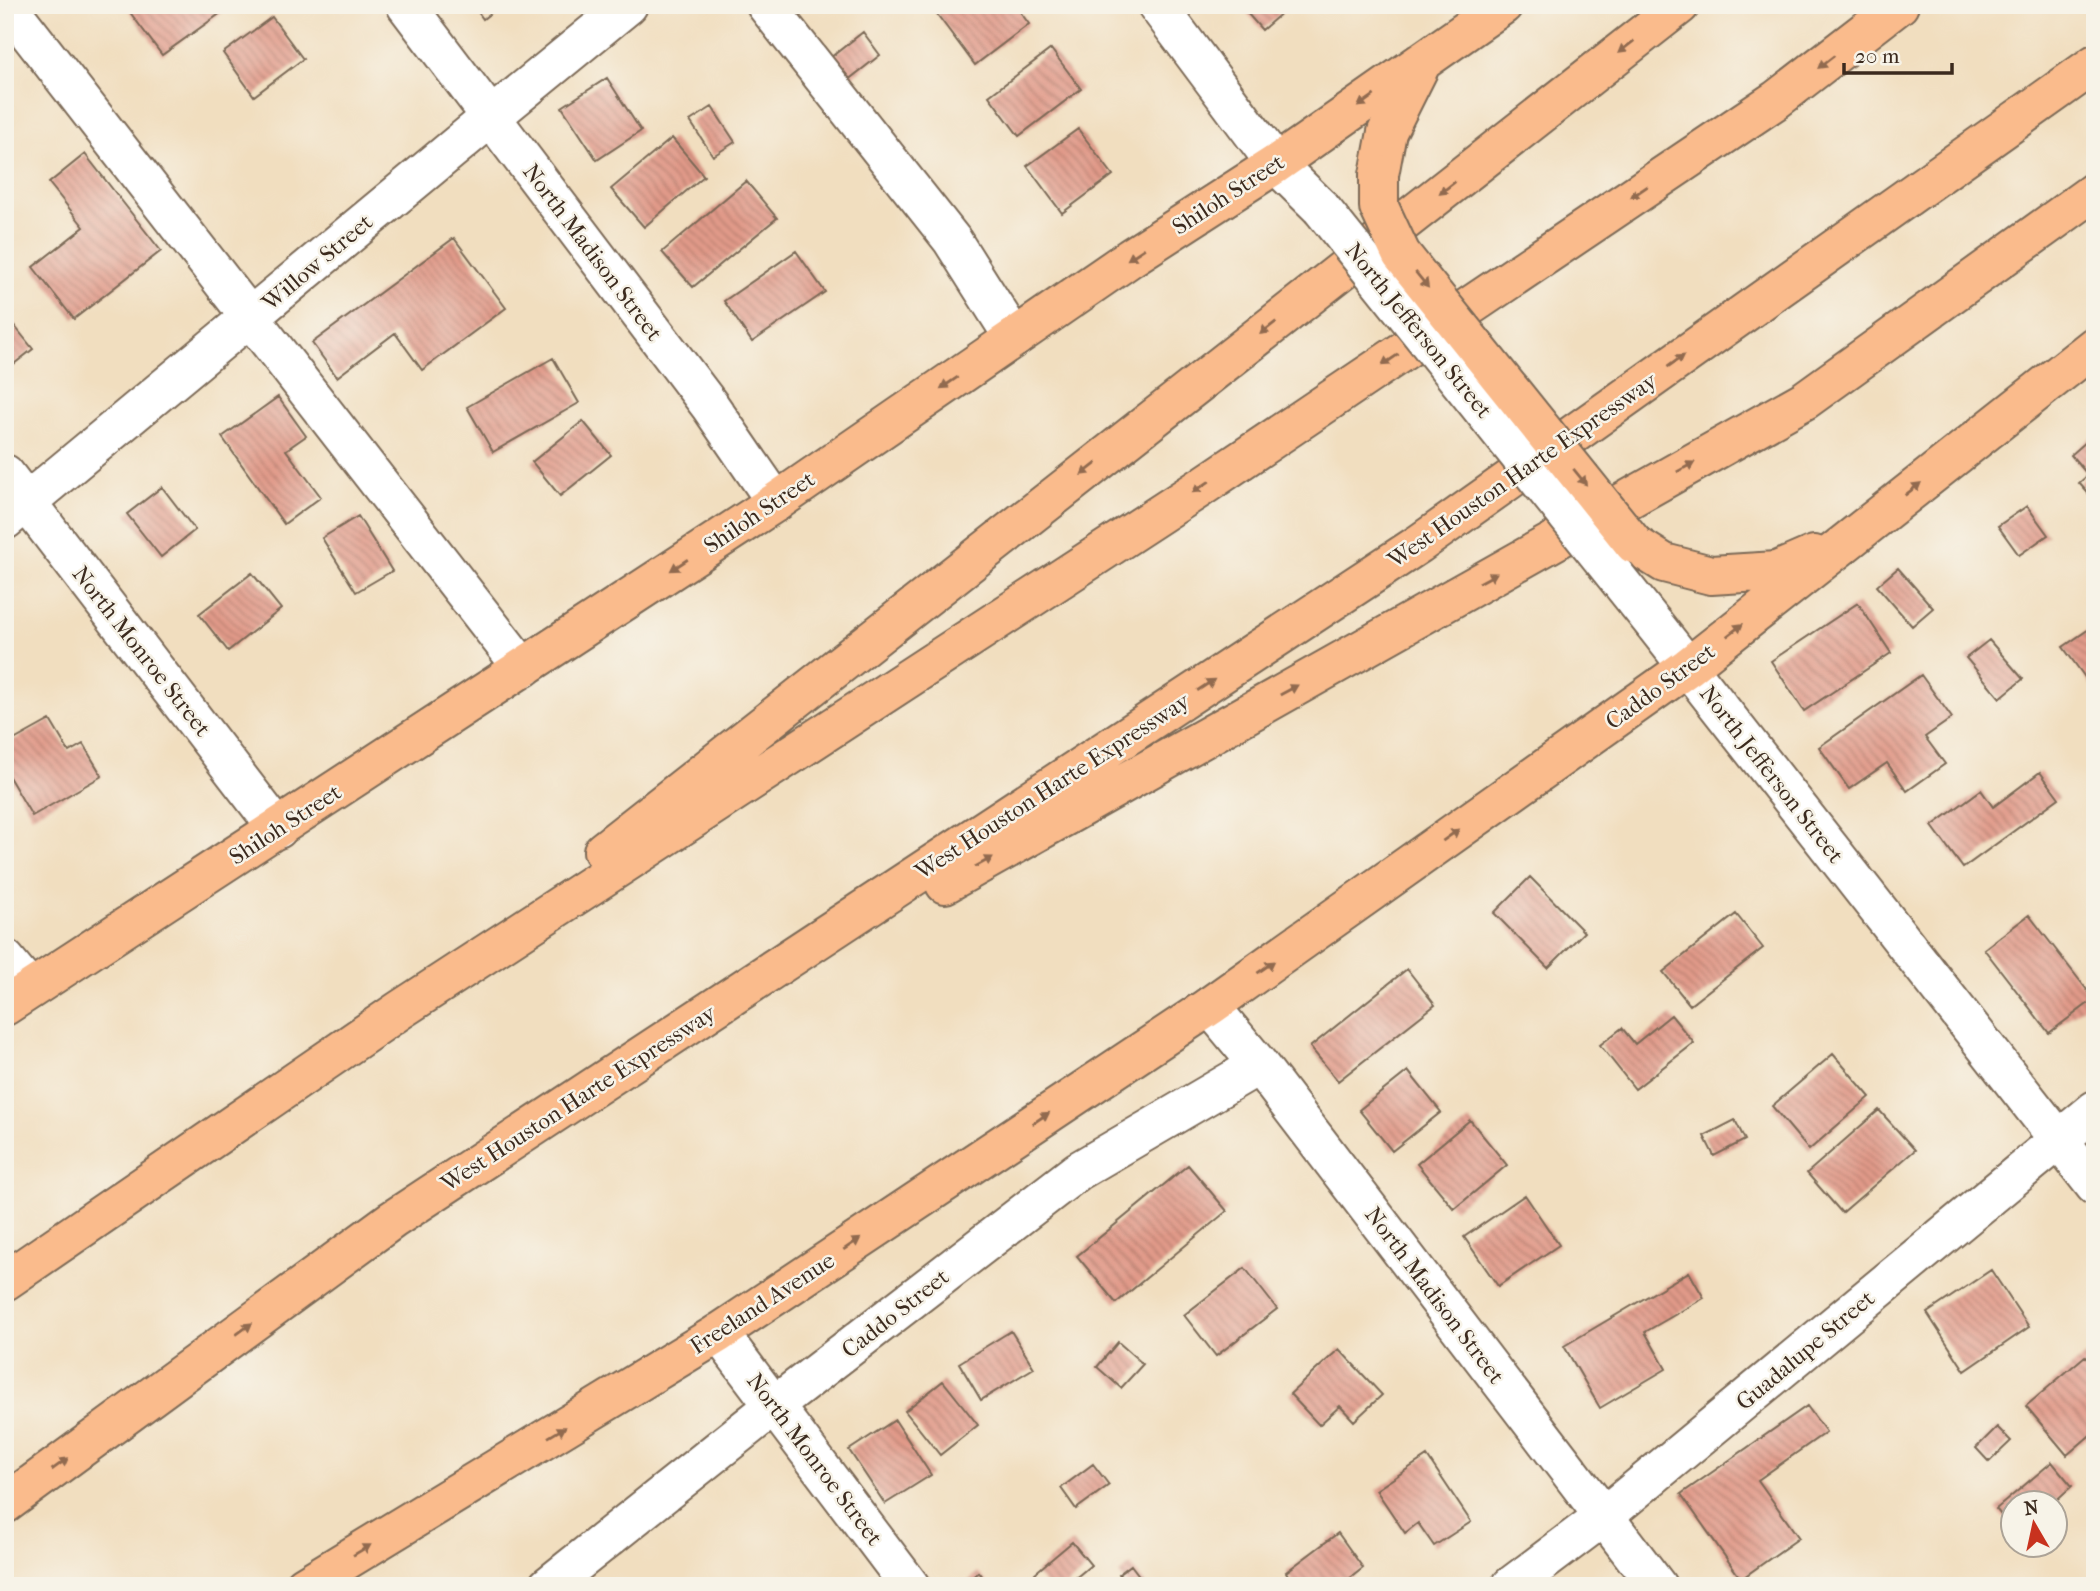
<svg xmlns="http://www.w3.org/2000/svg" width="2100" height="1591" viewBox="0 0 2100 1591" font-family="'IM FELL French Canon',serif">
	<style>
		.building { fill: url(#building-back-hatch) }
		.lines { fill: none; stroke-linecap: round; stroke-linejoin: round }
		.minor-casing { stroke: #7b6956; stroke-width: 42 }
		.major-casing { stroke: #7b6956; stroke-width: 42 }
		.highway-casing { stroke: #7b6956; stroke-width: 42 }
		.minor { stroke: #fff; stroke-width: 38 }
		.major { stroke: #fabb8c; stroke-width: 38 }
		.highway { stroke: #fabb8c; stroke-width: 38 }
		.minor-bridge-casing { stroke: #7b6956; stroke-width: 42; stroke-linecap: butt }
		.major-bridge-casing { stroke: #7b6956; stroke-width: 42; stroke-linecap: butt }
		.minor-bridge { stroke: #fff; stroke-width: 38 }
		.major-bridge { stroke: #fabb8c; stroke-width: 38 }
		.oneway { fill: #916b50 }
		.labels { text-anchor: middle; stroke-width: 5; stroke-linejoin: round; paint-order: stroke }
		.street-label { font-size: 23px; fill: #3b2a1e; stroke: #f7f3e8 }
	</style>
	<defs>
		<pattern id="building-back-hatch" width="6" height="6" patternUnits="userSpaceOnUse" patternTransform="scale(1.75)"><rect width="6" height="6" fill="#e19a89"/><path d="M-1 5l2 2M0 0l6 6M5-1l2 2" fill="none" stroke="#b87e6f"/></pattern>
	</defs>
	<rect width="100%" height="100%" fill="#f7f3e8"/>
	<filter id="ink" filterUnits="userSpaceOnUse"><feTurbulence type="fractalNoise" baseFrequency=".0143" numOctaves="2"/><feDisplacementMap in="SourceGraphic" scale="14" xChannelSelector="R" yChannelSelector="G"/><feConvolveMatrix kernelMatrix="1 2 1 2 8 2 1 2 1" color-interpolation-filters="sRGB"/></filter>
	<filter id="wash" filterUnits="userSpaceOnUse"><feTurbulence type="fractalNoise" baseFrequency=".00686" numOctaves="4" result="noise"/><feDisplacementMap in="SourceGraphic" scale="28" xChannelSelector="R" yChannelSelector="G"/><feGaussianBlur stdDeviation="1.57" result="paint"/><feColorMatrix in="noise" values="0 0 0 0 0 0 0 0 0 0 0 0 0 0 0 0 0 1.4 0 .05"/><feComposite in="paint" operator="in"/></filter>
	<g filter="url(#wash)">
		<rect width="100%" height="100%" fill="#f1debf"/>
		<g id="blocks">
			<path class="building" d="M137,5H232L162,55L129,11Z
				M473,5H501L483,19Z
				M945,5H1015L1029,24L975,65L936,13Z
				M1240,5H1291L1262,30Z
				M272,17L303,59L254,96L223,53Z
				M863,32L880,55L843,84L825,62Z
				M1051,49L1081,89L1019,136L989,96Z
				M607,78L641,131L597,160L562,107Z
				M712,107L735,142L713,156L690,121Z
				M1078,129L1113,175L1062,213L1027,166Z
				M672,138L704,176L644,227L611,189Z
				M85,154L161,251L74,319L33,267L84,227L49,183Z
				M746,181L777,218L693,287L662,252Z
				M454,238L506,308L422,370L395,333L337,377L312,343Z
				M796,251L825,292L752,342L724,301Z
				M5,314L33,349L5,371Z
				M553,358L579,403L493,452L467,407Z
				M278,397L306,436L286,450L321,497L284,524L222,437Z
				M583,421L611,455L560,496L532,462Z
				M2095,434V501L2079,483L2088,475L2071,455Z
				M162,487L195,530L161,557L127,514Z
				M2027,506L2048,535L2019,555L1998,526Z
				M358,516L392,571L356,592L322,538Z
				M1898,568L1933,608L1912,626L1877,586Z
				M252,573L281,609L228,651L199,614Z
				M1858,603L1891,653L1804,711L1771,661Z
				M2095,625V691L2063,647Z
				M1989,640L2023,679L2000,698L1966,658Z
				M1921,675L1952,718L1925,737L1945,764L1907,791L1887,763L1849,789L1819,747Z
				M50,720L69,752L83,744L102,776L32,816L5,770V745Z
				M2040,772L2059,798L1963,868L1932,826L1981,790L1993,807Z
				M1530,877L1584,932L1548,968L1494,913Z
				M1736,914L1763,948L1690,1005L1663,972Z
				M2029,915L2094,999L2049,1033L1984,949Z
				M1407,969L1435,1005L1338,1081L1310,1047Z
				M1671,1015L1694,1043L1635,1089L1600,1045L1622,1028L1635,1044Z
				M1833,1054L1870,1097L1809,1150L1772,1106Z
				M1408,1071L1441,1112L1392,1151L1359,1110Z
				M1879,1110L1915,1150L1842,1213L1807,1173Z
				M1470,1120L1507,1165L1454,1209L1417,1164Z
				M1735,1120L1745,1140L1714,1156L1704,1136Z
				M1188,1165L1227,1211L1116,1303L1077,1256Z
				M1525,1195L1559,1245L1498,1286L1464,1237Z
				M1245,1268L1277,1309L1216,1356L1184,1315Z
				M1991,1270L2029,1327L1965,1371L1927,1313Z
				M1689,1272L1704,1298L1645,1332L1666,1369L1600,1408L1564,1346Z
				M1011,1331L1034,1368L981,1400L959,1363Z
				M1118,1342L1143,1364L1121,1388L1097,1367Z
				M1339,1349L1382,1395L1354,1421L1340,1406L1319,1425L1290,1394Z
				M2085,1356L2095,1366V1431L2067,1455L2026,1406Z
				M943,1381L978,1425L940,1455L905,1411Z
				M1807,1406L1826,1432L1758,1480L1799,1538L1741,1579L1681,1494Z
				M895,1420L931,1475L885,1504L849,1450Z
				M1997,1427L2011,1441L1989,1462L1976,1448Z
				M1427,1456L1471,1522L1434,1546L1418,1523L1405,1533L1376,1490Z
				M2052,1462L2072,1486L2052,1504H2012V1528L1996,1509Z
				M1093,1464L1109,1485L1076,1509L1061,1488Z
				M1338,1533L1363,1568L1340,1586H1295L1286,1572Z
				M1072,1542L1091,1565L1066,1586H1046L1035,1573Z
				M1131,1565L1147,1586H1127L1119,1574Z
				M978,1572L990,1586H963Z"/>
		</g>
	</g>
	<g filter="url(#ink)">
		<use href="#blocks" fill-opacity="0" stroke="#7b6956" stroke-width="2"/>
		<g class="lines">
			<g class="minor-casing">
				<path id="minor" d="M7,5L523,668
					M406,5L710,406L776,502
					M766,5L952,240L1014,338
					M1157,5L1276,164L1321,208
					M5,474L278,829
					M5,520L491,117L628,5
					M1654,624L2095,1186
					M5,959L30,989
					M1210,1006L1259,1065L1657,1586
					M719,1333L910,1586
					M548,1586L775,1405L1078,1171L1259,1065
					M1511,1586L1604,1516L2095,1110"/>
			</g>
			<g class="major-casing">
				<path id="major" d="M1379,175L1387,132L1421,64
					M1634,544L1664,563L1711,575L1777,571L1814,555
					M5,1006L776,502L1130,258L1276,164L1503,5
					M304,1586L719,1333L1210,1006L1688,667L2095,346"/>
			</g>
			<g class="highway-casing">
				<path id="highway" d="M603,851L1680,5
					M945,884L1805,400L2095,191
					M5,1281L400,1010L1200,488L1776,100L1899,5
					M5,1504L392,1220L1419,544L2095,64"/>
			</g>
			<use href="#minor" class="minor"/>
			<use href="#major" class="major"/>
			<use href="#highway" class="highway"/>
			<g class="minor-bridge-casing">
				<path id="minor-bridge" d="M1321,208L1654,624"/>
			</g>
			<g class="major-bridge-casing">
				<path id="major-bridge" d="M1379,175V207L1401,254L1634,544"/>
			</g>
			<use href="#minor-bridge" class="minor-bridge"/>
			<use href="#major-bridge" class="major-bridge"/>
		</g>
		<defs><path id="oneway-solid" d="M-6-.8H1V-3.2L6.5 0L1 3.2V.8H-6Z" transform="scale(1.75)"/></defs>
		<g class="oneway">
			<use href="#oneway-solid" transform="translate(1626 47) rotate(142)"/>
			<use href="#oneway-solid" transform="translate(1826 62) rotate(142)"/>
			<use href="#oneway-solid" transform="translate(1366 101) rotate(145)"/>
			<use href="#oneway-solid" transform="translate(1447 188) rotate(142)"/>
			<use href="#oneway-solid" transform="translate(1639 192) rotate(146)"/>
			<use href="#oneway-solid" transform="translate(1136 254) rotate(147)"/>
			<use href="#oneway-solid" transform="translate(1422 280) rotate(51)"/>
			<use href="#oneway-solid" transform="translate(1268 328) rotate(142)"/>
			<use href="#oneway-solid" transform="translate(1390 360) rotate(146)"/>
			<use href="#oneway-solid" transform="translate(1676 361) rotate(-35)"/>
			<use href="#oneway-solid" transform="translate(949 383) rotate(146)"/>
			<use href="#oneway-solid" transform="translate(1686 467) rotate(-29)"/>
			<use href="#oneway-solid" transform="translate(1089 469) rotate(142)"/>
			<use href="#oneway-solid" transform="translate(1580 477) rotate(51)"/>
			<use href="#oneway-solid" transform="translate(1201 487) rotate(146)"/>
			<use href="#oneway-solid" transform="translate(1913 489) rotate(-38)"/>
			<use href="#oneway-solid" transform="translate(679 565) rotate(147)"/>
			<use href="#oneway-solid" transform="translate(1488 578) rotate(-29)"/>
			<use href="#oneway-solid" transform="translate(1735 630) rotate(-38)"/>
			<use href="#oneway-solid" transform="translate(1206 685) rotate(-33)"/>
			<use href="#oneway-solid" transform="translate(1289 690) rotate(-29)"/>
			<use href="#oneway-solid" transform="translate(1451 835) rotate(-35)"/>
			<use href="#oneway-solid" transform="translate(984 862) rotate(-29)"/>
			<use href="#oneway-solid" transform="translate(1266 967) rotate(-35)"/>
			<use href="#oneway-solid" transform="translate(1041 1118) rotate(-34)"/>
			<use href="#oneway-solid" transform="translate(852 1244) rotate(-34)"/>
			<use href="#oneway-solid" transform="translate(244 1329) rotate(-36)"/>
			<use href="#oneway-solid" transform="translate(557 1432) rotate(-31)"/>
			<use href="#oneway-solid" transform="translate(60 1464) rotate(-36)"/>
			<use href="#oneway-solid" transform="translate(362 1550) rotate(-31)"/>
		</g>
	</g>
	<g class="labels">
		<g class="street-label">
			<text transform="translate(1228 194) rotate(-33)" y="8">Shiloh Street</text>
			<text transform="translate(593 252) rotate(53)" y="8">North Madison Street</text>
			<text transform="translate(317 262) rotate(-40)" y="8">Willow Street</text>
			<text transform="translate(1419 330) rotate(51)" y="8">North Jefferson Street</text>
			<text transform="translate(1522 470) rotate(-35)" y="8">West Houston Harte Expressway</text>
			<text transform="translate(759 512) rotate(-34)" y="8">Shiloh Street</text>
			<text transform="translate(142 651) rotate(52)" y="8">North Monroe Street</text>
			<text transform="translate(1660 686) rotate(-36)" y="8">Caddo Street</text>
			<text transform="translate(1772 774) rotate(52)" y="8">North Jefferson Street</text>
			<text transform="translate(1052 786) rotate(-33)" y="8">West Houston Harte Expressway</text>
			<text transform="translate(285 824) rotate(-33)" y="8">Shiloh Street</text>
			<text transform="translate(578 1098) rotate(-33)" y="8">West Houston Harte Expressway</text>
			<text transform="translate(1435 1295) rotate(53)" y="8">North Madison Street</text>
			<text transform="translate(762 1303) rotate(-33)" y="8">Freeland Avenue</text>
			<text transform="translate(895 1313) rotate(-38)" y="8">Caddo Street</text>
			<text transform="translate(1805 1350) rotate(-40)" y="8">Guadalupe Street</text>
			<text transform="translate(815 1459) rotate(53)" y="8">North Monroe Street</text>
		</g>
	</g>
	<rect width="2100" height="1591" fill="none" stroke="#f7f3e8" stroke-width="28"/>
	<g transform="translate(2034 1524) rotate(351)"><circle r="33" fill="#f7f3e8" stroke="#aca397" stroke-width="2"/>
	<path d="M0-5L12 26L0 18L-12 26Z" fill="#c8321e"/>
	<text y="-10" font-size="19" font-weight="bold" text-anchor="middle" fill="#3b2a1e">N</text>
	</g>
	<path d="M1844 63v10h108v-10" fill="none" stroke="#3b2a1e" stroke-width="3.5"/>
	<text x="1855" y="63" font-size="21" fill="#3b2a1e" stroke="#f7f3e8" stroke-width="5" paint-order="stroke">20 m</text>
</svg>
